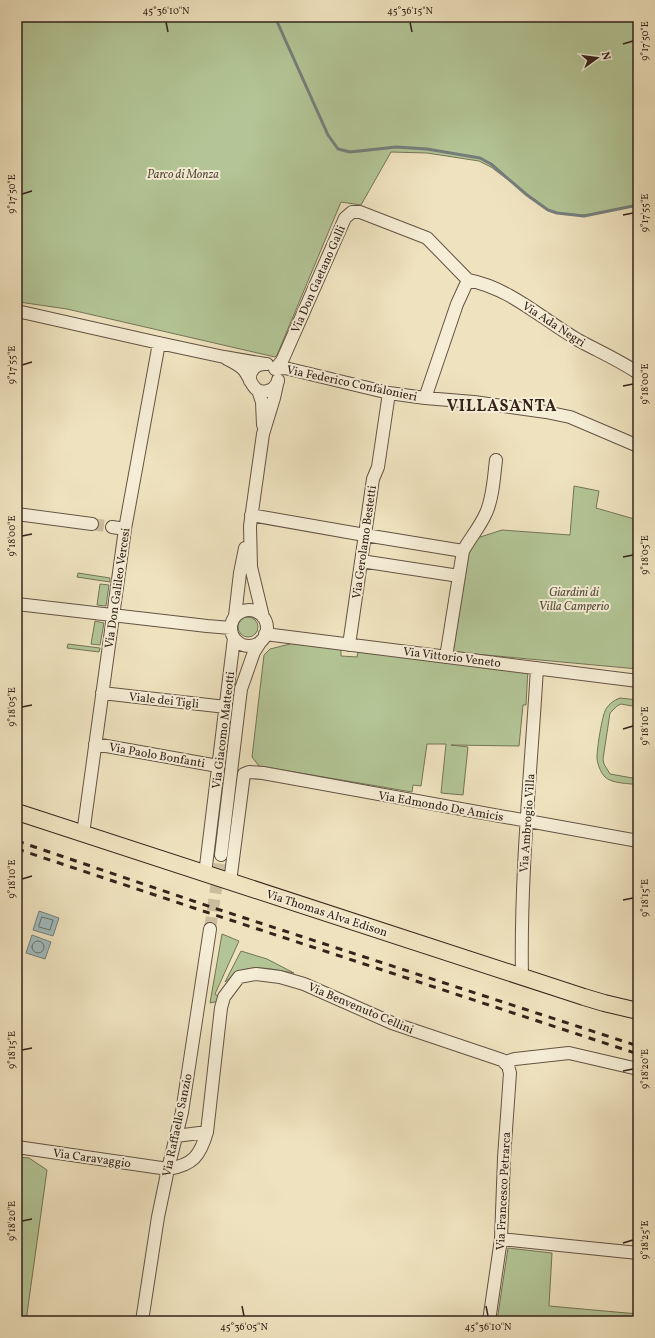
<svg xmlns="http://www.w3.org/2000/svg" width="655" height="1338" viewBox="0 0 655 1338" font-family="Vollkorn,serif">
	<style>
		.green { fill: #b3c596; stroke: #747458 }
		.water { fill: #9fbbbd; stroke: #757e7c }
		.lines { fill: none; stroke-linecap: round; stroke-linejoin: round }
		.shore { stroke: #6a6f6c; stroke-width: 1 }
		.stream { stroke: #757e7c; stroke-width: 3 }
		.minor-tunnel { stroke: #cabd9e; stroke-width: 12; stroke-dasharray: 12 6; stroke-linecap: butt }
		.minor-casing { stroke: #645344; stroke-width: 14 }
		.major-casing { stroke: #35231b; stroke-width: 18 }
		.minor { stroke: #f5edd5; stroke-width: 12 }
		.major { stroke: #efe3bf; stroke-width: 16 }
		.rail { stroke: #35231b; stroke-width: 3; stroke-dasharray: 7 7; stroke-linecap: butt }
		.ticks { fill: none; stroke: #35231b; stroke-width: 1.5 }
		.labels { text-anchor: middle; stroke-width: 4; stroke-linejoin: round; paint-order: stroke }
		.park-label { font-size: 12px; font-style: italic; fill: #544c3a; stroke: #f5edd5 }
		.street-label { font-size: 12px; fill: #35231b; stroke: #f5edd5 }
		.district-label { font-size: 16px; font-weight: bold; letter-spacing: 1px; fill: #35231b; stroke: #f5edd5 }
		.neatline { fill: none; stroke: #35231b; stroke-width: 1.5 }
		.ticks-label { font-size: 10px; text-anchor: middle; fill: #35231b }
	</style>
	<rect width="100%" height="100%" fill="#efe3bf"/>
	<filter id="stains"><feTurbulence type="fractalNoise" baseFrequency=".005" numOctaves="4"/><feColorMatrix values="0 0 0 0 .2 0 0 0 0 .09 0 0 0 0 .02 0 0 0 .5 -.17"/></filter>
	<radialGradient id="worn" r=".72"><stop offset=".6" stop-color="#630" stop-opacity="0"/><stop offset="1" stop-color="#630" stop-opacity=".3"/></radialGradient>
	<path class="green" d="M17,17H638V205C608,211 579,221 548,210L491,167L479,161L427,153L391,152L361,205L341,202L277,355L275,357L67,309L19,302L17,301Z
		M574,486L599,491L596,508L638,520V669L453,652L471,540L502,530L570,535Z
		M78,573L110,578V582L77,577Z
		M100,584L109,585L106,606L97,605Z
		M238 627a10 10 0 1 1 20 0a10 10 0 1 1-20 0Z
		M95,621L104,623L100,645L91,644Z
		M294,643L341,649V656L357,657L358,652L436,661L528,668L526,705H523L519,746L451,745L468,747L463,795L441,793L446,744H427L421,786L413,785L412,792L259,766L252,757L264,655L270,649Z
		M68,644L100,648L99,652L67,648Z
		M620,698L638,700V707L621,704L617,706L610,713L603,759L604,764L610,774L638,779V785C629,783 612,784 605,777C601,773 597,764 597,757C597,749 602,715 606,709C609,704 614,700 620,698Z
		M222,934L239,941L215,994L219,997V1001L210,1003Z
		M241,951L267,959L294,973C276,970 255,964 238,972C233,975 229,979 225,982Z
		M17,1157L29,1158L47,1170L26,1321H17Z
		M508,1248L552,1253L549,1306L638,1314V1321H497Z"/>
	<path class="water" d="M39,911L59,918L53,936L33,930Z
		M32,935L51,942L45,959L26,953Z"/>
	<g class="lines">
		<path class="shore" d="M42,917L53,920L50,930L39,927Z
			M32 947a6 6 0 1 1 12 0a6 6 0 1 1-12 0Z"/>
		<path class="stream" d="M275,17L328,135L338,149L350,152L396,147L427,149L480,158L491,164L527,195L548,210L557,213L584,216L638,205"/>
		<path class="minor-tunnel" d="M92,524L112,527
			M210,929L221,855"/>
		<g class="minor-casing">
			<path id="minor" d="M468,280C510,288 542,319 578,340C598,351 619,360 638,373
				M17,311L159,343L224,357L265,364
				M227,359C233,362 239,365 243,369C251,377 252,395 267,391C273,390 276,386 278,381
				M275,369L285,368L389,393L425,398L474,402L546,412L570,417L638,446
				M275,369L282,361L345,218L352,212H360L427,238L468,280
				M250,381C249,370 256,363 267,364
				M258,390L262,402L263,425
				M425,398L457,304L468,280
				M17,514L92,524
				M251,515L359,534L463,551L446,657
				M112,527L125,529
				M463,551C470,538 480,527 486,513C493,498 494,476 496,460
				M361,561L459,576
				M17,604L207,626L231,628
				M231 628a18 18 0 1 1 36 0a18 18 0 1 1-36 0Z
				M235,616L240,573L245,548
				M263,617L251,567L250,526L263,434L274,398L278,380
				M265,634L638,681
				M349,645L373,479L378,467L389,393
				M102,693L226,707
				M95,744L218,766
				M83,834L125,529L159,343
				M221,855L241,689L254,652L261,641
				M205,874L234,638
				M230,882L244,774L249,772L263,773L638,841
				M522,977C520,875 531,770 537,668
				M505,1062L515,1059L569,1053L638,1069
				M207,1132L221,1008L224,997L239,977L256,974L280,977L304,984L392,1023L502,1060L508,1066L510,1073L504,1158L501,1239L489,1321
				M17,1147L168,1169C193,1165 200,1156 207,1132L176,1136
				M501,1239L638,1253
				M142,1321L158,1217L168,1169L182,1112L210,929"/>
		</g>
		<g class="major-casing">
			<path id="major" d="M17,812L584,997L604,1003L638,1011"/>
		</g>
		<use href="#minor" class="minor"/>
		<use href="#major" class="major"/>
		<path class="rail" d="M17,841L214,908L638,1046
			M17,849L212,914L638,1054"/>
	</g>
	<path class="ticks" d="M166,22L168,32M410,22L412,32M623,44L633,41M22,194L32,191M623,215L633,213M22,365L32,362M623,386L633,384M22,536L32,534M623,557L633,555M22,707L32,705M623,729L633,726M22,879L32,876M623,900L633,898M22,1050L32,1048M623,1071L633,1069M22,1221L32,1219M623,1243L633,1240M242,1306L244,1316M486,1306L488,1316"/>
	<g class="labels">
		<g class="park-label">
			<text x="183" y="178">Parco di Monza</text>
			<text x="574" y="596">Giardini di<tspan x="574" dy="14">Villa Camperio</tspan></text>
		</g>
		<g class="street-label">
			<text transform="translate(318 279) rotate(-66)" y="4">Via Don Gaetano Galli</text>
			<text transform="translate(554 324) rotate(33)" y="4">Via Ada Negri</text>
			<text transform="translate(352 383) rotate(12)" y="4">Via Federico Confalonieri</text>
			<text transform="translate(364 542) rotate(-82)" y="4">Via Gerolamo Bestetti</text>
			<text transform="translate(117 588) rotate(-82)" y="4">Via Don Galileo Vercesi</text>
			<text transform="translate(452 657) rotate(7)" y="4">Via Vittorio Veneto</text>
			<text transform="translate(164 700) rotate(6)" y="4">Viale dei Tigli</text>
			<text transform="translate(223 730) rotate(-83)" y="4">Via Giacomo Matteotti</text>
			<text transform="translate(157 755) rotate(10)" y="4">Via Paolo Bonfanti</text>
			<text transform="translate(441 806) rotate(10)" y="4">Via Edmondo De Amicis</text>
			<text transform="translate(527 823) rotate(-86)" y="4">Via Ambrogio Villa</text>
			<text transform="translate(327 913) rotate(18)" y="4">Via Thomas Alva Edison</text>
			<text transform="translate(361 1008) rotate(23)" y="4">Via Benvenuto Cellini</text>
			<text transform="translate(177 1125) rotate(-78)" y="4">Via Raffaello Sanzio</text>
			<text transform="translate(92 1158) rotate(8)" y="4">Via Caravaggio</text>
			<text transform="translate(503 1191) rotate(-87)" y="4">Via Francesco Petrarca</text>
		</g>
		<g class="district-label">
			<text x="502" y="411">VILLASANTA</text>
		</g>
	</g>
	<rect width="655" height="1338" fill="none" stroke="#efe3bf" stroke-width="44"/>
	<g transform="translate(597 58) rotate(76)" stroke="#f5edd5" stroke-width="3" paint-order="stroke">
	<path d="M0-3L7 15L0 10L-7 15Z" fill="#35231b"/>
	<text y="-6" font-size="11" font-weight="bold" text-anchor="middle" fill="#35231b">N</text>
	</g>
	<rect x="22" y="22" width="611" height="1294" class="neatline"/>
	<g class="ticks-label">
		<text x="166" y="14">45°36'10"N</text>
		<text x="410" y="14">45°36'15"N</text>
		<text transform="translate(644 41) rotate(-90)" y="4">9°17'50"E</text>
		<text transform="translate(11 194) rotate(-90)" y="4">9°17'50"E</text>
		<text transform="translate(644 213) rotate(-90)" y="4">9°17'55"E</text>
		<text transform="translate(11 365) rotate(-90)" y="4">9°17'55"E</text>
		<text transform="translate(644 384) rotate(-90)" y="4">9°18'00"E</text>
		<text transform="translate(11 536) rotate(-90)" y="4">9°18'00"E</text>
		<text transform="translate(644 555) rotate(-90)" y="4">9°18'05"E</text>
		<text transform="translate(11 707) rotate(-90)" y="4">9°18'05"E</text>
		<text transform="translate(644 726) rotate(-90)" y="4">9°18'10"E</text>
		<text transform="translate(11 879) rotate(-90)" y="4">9°18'10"E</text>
		<text transform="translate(644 898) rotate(-90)" y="4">9°18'15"E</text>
		<text transform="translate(11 1050) rotate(-90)" y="4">9°18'15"E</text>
		<text transform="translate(644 1069) rotate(-90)" y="4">9°18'20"E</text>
		<text transform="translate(11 1221) rotate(-90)" y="4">9°18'20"E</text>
		<text transform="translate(644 1240) rotate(-90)" y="4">9°18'25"E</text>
		<text x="244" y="1330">45°36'05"N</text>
		<text x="488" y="1330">45°36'10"N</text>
	</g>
	<rect width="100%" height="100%" filter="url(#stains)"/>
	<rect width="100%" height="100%" fill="url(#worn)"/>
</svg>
